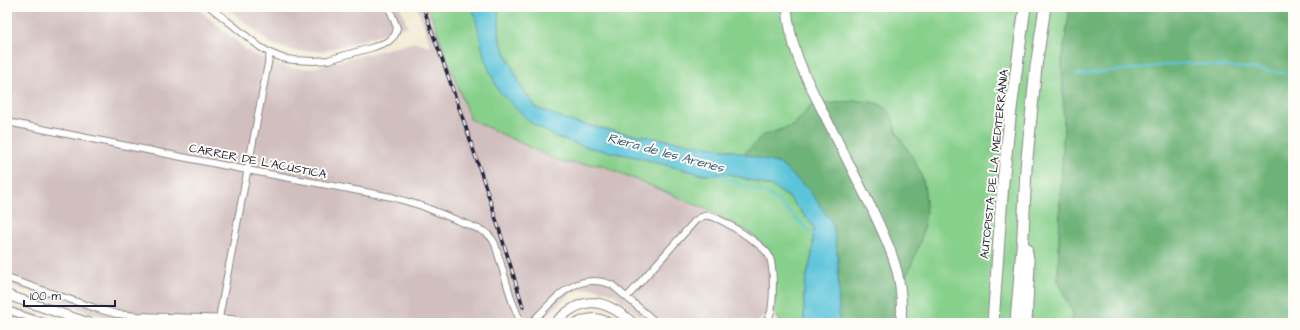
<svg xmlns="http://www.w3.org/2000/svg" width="1300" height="330" viewBox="0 0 1300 330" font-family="'Architects Daughter',sans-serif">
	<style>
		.industrial { fill: #d1bfbf }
		.green { fill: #87d08b; stroke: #547963 }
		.forest { fill: #6db277; stroke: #486a59 }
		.water { fill: #5cc4da; stroke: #3f738a }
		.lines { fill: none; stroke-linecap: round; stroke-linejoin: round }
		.stream { stroke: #5cc4da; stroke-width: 2 }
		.street-casing { stroke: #8a8686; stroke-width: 8 }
		.secondary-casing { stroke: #8a8686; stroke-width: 11 }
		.highway-casing { stroke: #8a8686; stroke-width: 13 }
		.street { stroke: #fff; stroke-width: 6 }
		.secondary { stroke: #fff; stroke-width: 9 }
		.highway { stroke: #fff; stroke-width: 11 }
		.rail-casing { stroke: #22223b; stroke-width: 3.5 }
		.rail { stroke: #fdfcf7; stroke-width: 2; stroke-dasharray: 6; stroke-linecap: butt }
		.labels { text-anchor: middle; stroke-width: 4; stroke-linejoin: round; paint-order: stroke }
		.street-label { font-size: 12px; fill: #22223b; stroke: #fdfcf7 }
		.water-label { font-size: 13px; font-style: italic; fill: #365b73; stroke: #fdfcf7 }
	</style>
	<rect width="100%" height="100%" fill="#fdfcf7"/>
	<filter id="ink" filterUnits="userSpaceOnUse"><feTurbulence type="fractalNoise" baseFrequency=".025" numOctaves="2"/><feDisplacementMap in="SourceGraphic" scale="8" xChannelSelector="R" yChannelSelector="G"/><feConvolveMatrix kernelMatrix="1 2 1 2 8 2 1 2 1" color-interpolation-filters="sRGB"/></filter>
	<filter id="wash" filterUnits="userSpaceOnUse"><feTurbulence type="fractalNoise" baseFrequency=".012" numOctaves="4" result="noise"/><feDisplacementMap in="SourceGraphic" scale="16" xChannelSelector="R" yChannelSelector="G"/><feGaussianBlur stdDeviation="0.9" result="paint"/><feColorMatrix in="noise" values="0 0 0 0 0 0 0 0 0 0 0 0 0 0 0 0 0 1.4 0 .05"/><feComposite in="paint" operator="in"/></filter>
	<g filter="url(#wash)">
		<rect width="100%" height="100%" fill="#f1e9d1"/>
		<path class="industrial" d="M7,7H196L250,53L286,67L308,69L415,42L431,46L417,7H428L440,40L563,163L601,165L711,211L753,235L769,250L774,257L775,314L764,316L757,323H648L614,294L598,289L589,288L571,293L539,323H162L128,322L108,318L7,284Z
			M227,7H400L408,26L324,51H294L271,44Z
			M7,303L19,308L65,323H7Z
			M595,311L610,315L619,323H566L577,315L586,312Z"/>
		<path class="green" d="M428,7H473L530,122L556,137L586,147L636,157L704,175L726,173L773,187L789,197L814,227L812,255L804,287V323H781L775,314L774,257L769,250L753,235L711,211L601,165L563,163L470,119Z
			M498,7H1070L1062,60L1064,127L1060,204L1058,280L1073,314L1071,323H892L895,294L911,264L923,229L926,201L923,181L921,173L896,131L894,124L812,105L794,125L762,136L744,154L730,150L618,132L573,122L536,108L521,86L500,41Z"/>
		<path class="forest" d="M1070,7H1293V323H1071L1073,314L1058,280L1060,204L1064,127L1062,60Z
			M854,101C867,101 884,101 891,115C894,121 894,128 897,133C905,146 916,160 921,175C932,207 923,242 908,272C904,279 899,285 896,293C892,301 893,314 892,323H839L838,260L833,224L780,164L744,154L762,136L794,125L812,105Z"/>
		<path class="water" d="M473,7H498L500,41L521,86L536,108L573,122L618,132L730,150L780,164L810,191L833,224L838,260L839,323H804V287L812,255L814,227L789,197L773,187L726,173L705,175L636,157L586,147L556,137L530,122L498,90L485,60Z"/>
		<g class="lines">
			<path class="stream" d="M1077,75L1184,63L1257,69L1293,75
				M709,173L729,179L773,197L815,236"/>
		</g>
	</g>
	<g filter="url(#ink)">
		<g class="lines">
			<g class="street-casing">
				<path id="street" d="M210,7L260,47L270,53L282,58L293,60L314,61L328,60L374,47L389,41L395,35L397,28L389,7
					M7,122L247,170L392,197L422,206L481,230C488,233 492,237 495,244L512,301L521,323
					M7,278L98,309L117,314L137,316L231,319L253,323
					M627,297L695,221C700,217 704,215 709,216C722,218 761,244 768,254C775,264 773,300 771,312C770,316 767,320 765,323
					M7,310L46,323
					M219,318L270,53
					M531,323C554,300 576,270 612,285L657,323
					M575,323C587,316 599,314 611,323"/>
			</g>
			<g class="secondary-casing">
				<path id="secondary" d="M787,7C790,50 807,80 826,118C841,148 856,177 871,207C890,247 905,277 901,323
					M7,295L89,323
					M555,323C583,294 604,298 633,323"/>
			</g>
			<g class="highway-casing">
				<path id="highway" d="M993,323L1003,182L1011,109L1025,7
					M1016,323L1023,235L1026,168L1036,67L1045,7
					M1026,323L1029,265L1026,248"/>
			</g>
			<use href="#street" class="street"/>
			<use href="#secondary" class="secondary"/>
			<use href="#highway" class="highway"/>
			<g class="rail-casing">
				<path id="rail" d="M423,7C460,106 493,206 523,307"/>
			</g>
			<use href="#rail" class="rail"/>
		</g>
	</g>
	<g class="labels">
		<g class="street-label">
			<text transform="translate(258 161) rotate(11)" y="4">CARRER DE L'ACÚSTICA</text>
			<text transform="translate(994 164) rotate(-84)" y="4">AUTOPISTA DE LA MEDITERRÀNIA</text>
		</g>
		<g class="water-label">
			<text transform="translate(666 152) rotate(15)" y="5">Riera de les Arenes</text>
		</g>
	</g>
	<rect width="1300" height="330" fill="none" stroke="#fdfcf7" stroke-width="24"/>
	<path d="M24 300v6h91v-6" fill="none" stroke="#22223b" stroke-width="2"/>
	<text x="30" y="300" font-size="12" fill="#22223b" stroke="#fdfcf7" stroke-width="3" paint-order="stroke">100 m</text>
</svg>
